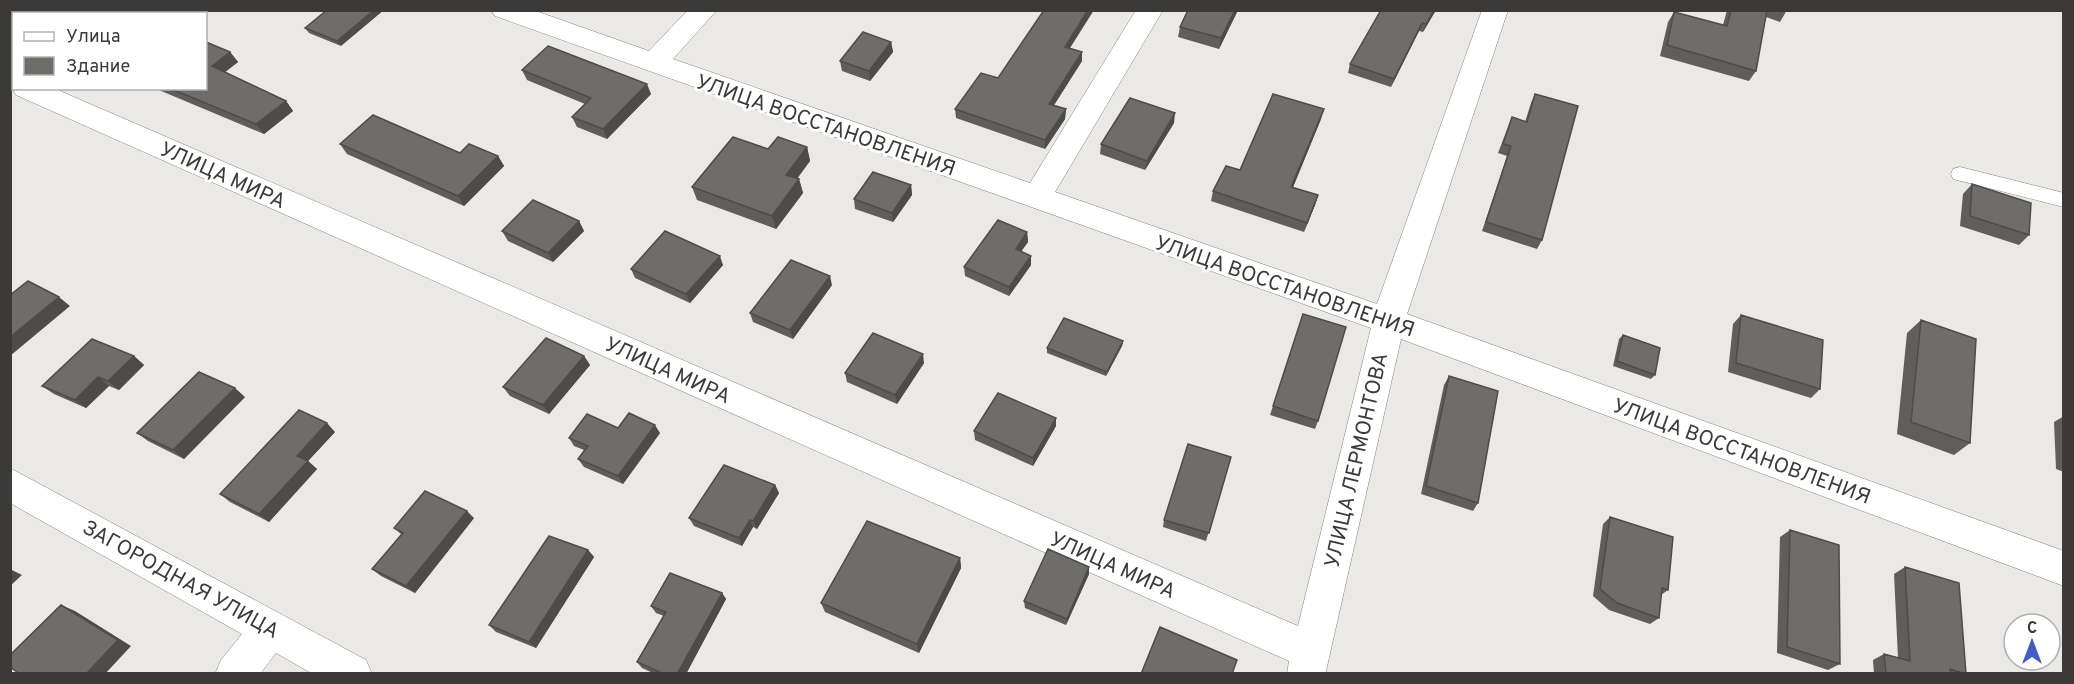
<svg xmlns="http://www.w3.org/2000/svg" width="2074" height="684" viewBox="0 0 2074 684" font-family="Overpass,sans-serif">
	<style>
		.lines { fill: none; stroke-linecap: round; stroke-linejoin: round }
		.service-casing { stroke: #85837f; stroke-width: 1 }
		.minor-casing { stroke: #85837f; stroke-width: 1 }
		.service { fill: #fff; fill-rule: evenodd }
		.minor { fill: #fff; fill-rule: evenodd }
		.wall { fill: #5f5e5a }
		.shaded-wall { fill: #4d4c4a }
		.building { fill: #6e6d69; stroke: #4d4c4a; stroke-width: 1.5 }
		.labels { text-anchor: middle; stroke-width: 6; stroke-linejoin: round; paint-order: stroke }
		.street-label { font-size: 21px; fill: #3b3a38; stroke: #fff }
	</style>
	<rect width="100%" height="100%" fill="#ebe9e5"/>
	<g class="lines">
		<g class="service-casing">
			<path id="service" d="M1960,167L2064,193V207L1953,179L1951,174L1953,169Z"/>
		</g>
		<g class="minor-casing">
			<path id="minor" d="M70,10H98L96,14H68Z
				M491,10H533L649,51L688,10H717L673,59L1030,183L1136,10H1163L1055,192L1377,304L1482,10H1508L1407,314L2064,551V586L1401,339L1326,671L1325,674H1287L1289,661L16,95L12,88L14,85V88H53L1298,626L1371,328L495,16Z
				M14,50V69L10,70V51Z
				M10,468L366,660L372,674H313L276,653L260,674H215L221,660L242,634L10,503Z"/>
		</g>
		<use href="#service" class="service"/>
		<use href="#minor" class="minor"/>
	</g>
	<path class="wall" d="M327,10L341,46L309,33L305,28Z
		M1238,10L1219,49L1178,37L1180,27Z
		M1381,10H1436L1423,32L1419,31L1391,87L1348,73L1350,64Z
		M1727,10H1787L1780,22L1766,17L1756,71L1749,81L1660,56L1668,22L1674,12L1723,25Z
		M891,42L893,52L870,81L842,71L840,61Z
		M1070,48L1082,52V61L1054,105L1066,109L1065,119L1045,149L956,118L955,109L998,78Z
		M230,52L238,62L225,72L286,101L293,111L264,134L154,88H206Z
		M522,70L651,94L607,139L577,127L572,117L585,104L527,80Z
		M1535,94L1542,240L1537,249L1482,231L1507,156L1498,153L1508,127L1512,117L1525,122L1531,103Z
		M1321,119L1293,187L1318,195L1315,205L1304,232L1211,201L1213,191L1240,170Z
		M1174,123L1145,170L1100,154L1101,144Z
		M340,144L498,156L504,166L464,206L347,154Z
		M807,147L810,161L797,179H799L803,193L776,229L697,200L692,187L768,149Z
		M1972,184L2029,235L2019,245L1960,226L1963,194Z
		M911,185L912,195L893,222L855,209L854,199Z
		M579,221L584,231L553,262L508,241L502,231Z
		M1027,232L1028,242L1021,251L1031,256V265L1009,296L965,276L964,267Z
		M723,265L690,303L635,278L631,269Z
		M832,285L793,339L753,322L750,313Z
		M1303,314L1318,421L1315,429L1270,415Z
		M1741,315L1820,389L1811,398L1728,372L1733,324Z
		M1921,320L1970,443L1954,455L1897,434L1907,333Z
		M1623,335L1655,375L1651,379L1613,366L1619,339Z
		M1123,341L1122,346L1106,376L1047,353V348Z
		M134,356L144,365L119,390L109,386L86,408L54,394L42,386Z
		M584,356L590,365L549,414L510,396L503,387Z
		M924,363L897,404L847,382L845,373Z
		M1449,376L1478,503L1473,511L1421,494L1444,385Z
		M245,397L184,459L148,441L137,433Z
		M2064,416V472L2056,469L2054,422Z
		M1056,418V426L1033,466L975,440L974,431Z
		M618,428L660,433L623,484L584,467L578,459L584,450L574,446L569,438Z
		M335,432L308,461L317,469L269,522L230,502L220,494Z
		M1231,457L1206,541L1163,527L1164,520Z
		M775,485L779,493L757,529L753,527L742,546L694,526L689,518Z
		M1610,517L1668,590L1661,595L1659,618L1650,624L1609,610L1593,596L1603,524Z
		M474,518L415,593L381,576L372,569L401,534L394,528Z
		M1790,530L1840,664L1828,670L1777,653L1780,537Z
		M588,550L594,557L536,648L496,632L489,625Z
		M960,558L961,568L919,653L825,612L821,603Z
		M1089,567V574L1066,625L1025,608L1024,601Z
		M1905,567L1966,674H1874L1873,660L1884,654L1898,658L1894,574Z
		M722,593L726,599L686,674H655L642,668L637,662L664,616L656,613L651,606Z"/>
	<path class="shaded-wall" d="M374,10H384L341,46L337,41Z
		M1088,10H1094L1065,56V47Z
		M1235,10H1238L1219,49L1221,38Z
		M1434,10H1436L1423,32L1426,24Z
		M1422,23L1419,31L1391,87L1394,79Z
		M891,42L893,52L870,81L869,71Z
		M230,52L238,62L220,76L212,66Z
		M1082,52V61L1049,113V104Z
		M647,84L651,94L607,139L603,129Z
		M286,101L293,111L264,134L256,124Z
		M1066,109L1065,119L1045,149V140Z
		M1324,109L1321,119L1289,197L1291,187Z
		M1175,113L1174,123L1145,170L1147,161Z
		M807,147L810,161L789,188L786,175Z
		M498,156L504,166L464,206L458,196Z
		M799,179L803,193L776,229L772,216Z
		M911,185L912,195L893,222L892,213Z
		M1318,195L1315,205L1304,232L1307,223Z
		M579,221L584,231L553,262L548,253Z
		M1027,232L1028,242L1016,259V249Z
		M720,256L723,265L690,303L686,294Z
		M1031,256V265L1009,296V287Z
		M830,276L832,285L793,339L790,330Z
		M59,297L70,306L10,356V337Z
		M1123,341L1122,346L1106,376L1107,372Z
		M923,354L924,363L897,404L895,395Z
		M134,356L144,365L119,390L108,381Z
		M584,356L590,365L549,414L543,405Z
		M98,377L109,386L86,408L75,400Z
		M235,388L245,397L184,459L173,450Z
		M1056,418V426L1033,466V458Z
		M327,423L335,432L308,461L317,469L269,522L259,514L297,456Z
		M655,425L660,433L623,484L618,476Z
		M775,485L779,493L757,529L753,521Z
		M467,511L474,518L415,593L406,586Z
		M750,520L753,527L742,546L739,538Z
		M588,550L594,557L536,648L529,642Z
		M960,558L961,568L919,653L917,644Z
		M1089,567V574L1066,625L1067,619Z
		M10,569L22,575L10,586Z
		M722,593L726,599L686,674H677Z
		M61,605L75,611L131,646L105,674H86Z"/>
	<path class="building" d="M327,10H374L337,41L305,28Z
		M1044,10H1088L1065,47L1082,52L1049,104L1066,109L1045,140L955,109L981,73L998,78Z
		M1188,10H1235L1221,38L1180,27Z
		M1381,10H1434L1426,24L1422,23L1394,79L1350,64Z
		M1731,10H1767L1756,71L1667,45L1674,12L1727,26Z
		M863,32L891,42L869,71L840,61Z
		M206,42L230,52L212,66L286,101L256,124L169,88H206Z
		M548,46L647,84L603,129L572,117L591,98L522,70Z
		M1273,94L1324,109L1291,187L1318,195L1307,223L1213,191L1226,166L1240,170Z
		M1535,94L1578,106L1542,240L1486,222L1511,146L1503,144L1512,117L1527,122Z
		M1130,98L1175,113L1147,161L1101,144Z
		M373,115L460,153L469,144L498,156L458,196L340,144Z
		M733,137L768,149L778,137L807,147L786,175L799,179L772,216L692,187Z
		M873,172L911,185L892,213L854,199Z
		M1972,184L2031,203L2029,235L1970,216Z
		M533,200L579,221L548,253L502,231Z
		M998,220L1027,232L1016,249L1031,256L1009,287L964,267Z
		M665,231L720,256L686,294L631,269Z
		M791,260L830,276L790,330L750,313Z
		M28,281L59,297L10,337V295Z
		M1303,314L1346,327L1318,421L1273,406Z
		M1741,315L1823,340L1820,389L1736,363Z
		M1064,318L1123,341L1107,372L1047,348Z
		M1921,320L1976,339L1970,443L1911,422Z
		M873,333L923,354L895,395L845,373Z
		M1623,335L1660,348L1655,375L1617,361Z
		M546,338L584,356L543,405L503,387Z
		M92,339L134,356L108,381L98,377L75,400L42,386Z
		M199,372L235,388L173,450L137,433Z
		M1449,376L1498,391L1478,503L1426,486Z
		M998,393L1056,418L1033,458L974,431Z
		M299,410L327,423L297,456L308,461L259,514L220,494Z
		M629,413L655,425L618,476L578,459L588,446L569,438L587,414L618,428Z
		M1188,444L1231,457L1209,533L1164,520Z
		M724,465L775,485L753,521L750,520L739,538L689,518Z
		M425,491L467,511L406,586L372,569L403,533L394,528Z
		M1610,517L1673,537L1668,590L1662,588L1659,618L1617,603L1600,589Z
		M867,521L960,558L917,644L821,603Z
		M1790,530L1839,545L1840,664L1787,647Z
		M549,536L588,550L529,642L489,625Z
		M1048,549L1089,567L1067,619L1024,601Z
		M1905,567L1959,583L1966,674L1950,669L1951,674H1886L1884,654L1910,661Z
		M670,573L722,593L677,674H664L637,662L666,612L651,606Z
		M61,605L118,640L86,674H20L10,667V655Z
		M1160,627L1237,660L1232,674H1141Z"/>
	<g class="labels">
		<g class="street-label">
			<text transform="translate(826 125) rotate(19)" y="7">УЛИЦА ВОССТАНОВЛЕНИЯ</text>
			<text transform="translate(223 175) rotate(24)" y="7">УЛИЦА МИРА</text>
			<text transform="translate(1285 286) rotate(19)" y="7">УЛИЦА ВОССТАНОВЛЕНИЯ</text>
			<text transform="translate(668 370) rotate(24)" y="7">УЛИЦА МИРА</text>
			<text transform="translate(1742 451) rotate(20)" y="7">УЛИЦА ВОССТАНОВЛЕНИЯ</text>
			<text transform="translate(1356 460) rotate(-77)" y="7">УЛИЦА ЛЕРМОНТОВА</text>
			<text transform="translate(1113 565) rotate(24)" y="7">УЛИЦА МИРА</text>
			<text transform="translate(181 579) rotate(29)" y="7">ЗАГОРОДНАЯ УЛИЦА</text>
		</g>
	</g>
	<rect width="2074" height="684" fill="none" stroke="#3b3a38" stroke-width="24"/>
	<rect x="12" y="12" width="195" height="78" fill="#ffffff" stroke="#b1b0af" stroke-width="1.5"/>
	<rect x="24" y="32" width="30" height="9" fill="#ffffff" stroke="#b1b0af" stroke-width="1.5"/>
	<text x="66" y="42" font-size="18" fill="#3b3a38">Улица</text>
	<rect x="24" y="57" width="30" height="18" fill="#6e6d69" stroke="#b1b0af" stroke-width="1.5"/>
	<text x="66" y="72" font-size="18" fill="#3b3a38">Здание</text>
	<g transform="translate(2032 642)"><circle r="28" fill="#ffffff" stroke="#b1b0af" stroke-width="1.5"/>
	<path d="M0-4.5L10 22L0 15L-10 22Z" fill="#425bce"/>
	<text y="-9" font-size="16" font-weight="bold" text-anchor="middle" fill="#3b3a38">С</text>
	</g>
</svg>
